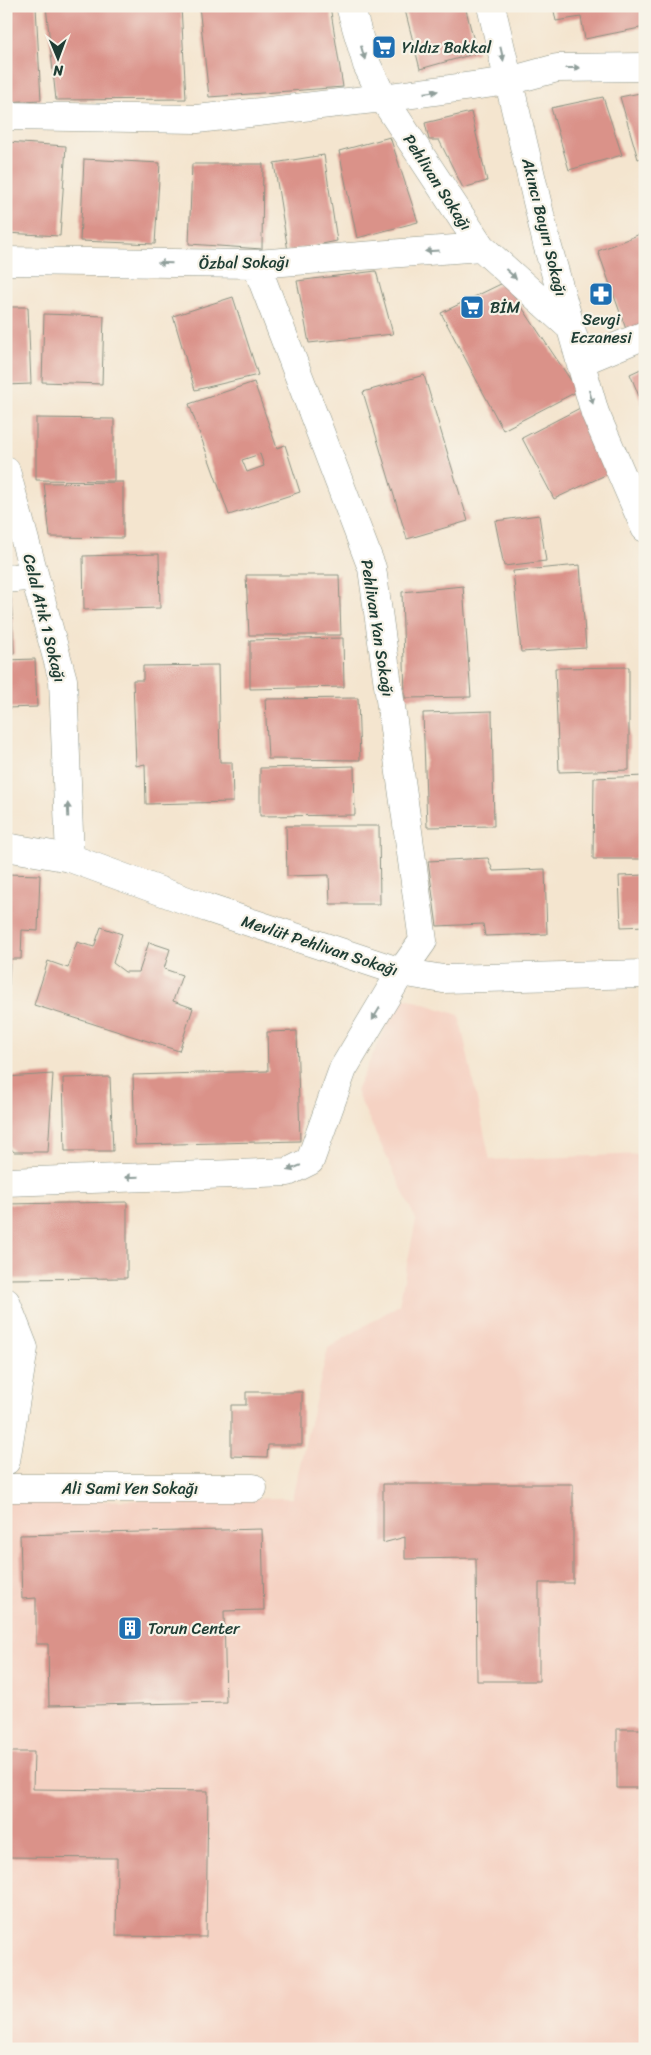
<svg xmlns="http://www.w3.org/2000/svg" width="651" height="2055" viewBox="0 0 651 2055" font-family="Sriracha,sans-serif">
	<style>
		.built { fill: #f5d2c3 }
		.building { fill: #da9289; fill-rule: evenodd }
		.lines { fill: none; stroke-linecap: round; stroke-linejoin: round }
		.minor-casing { stroke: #8a9182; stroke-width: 29 }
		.tertiary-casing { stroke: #8a9182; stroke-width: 29 }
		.minor { stroke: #fff; stroke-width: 28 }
		.tertiary { stroke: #fff; stroke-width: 28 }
		.oneway { fill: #8f9e9a }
		.labels { text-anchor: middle; stroke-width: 4.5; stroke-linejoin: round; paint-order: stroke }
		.poi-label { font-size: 16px; fill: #1f3d34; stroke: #f7f3e8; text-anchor: start }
		.street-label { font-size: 16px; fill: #1f3d34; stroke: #f7f3e8 }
	</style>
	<rect width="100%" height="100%" fill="#f7f3e8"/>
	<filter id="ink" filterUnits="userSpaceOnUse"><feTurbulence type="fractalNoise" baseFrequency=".02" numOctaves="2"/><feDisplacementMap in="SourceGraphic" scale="10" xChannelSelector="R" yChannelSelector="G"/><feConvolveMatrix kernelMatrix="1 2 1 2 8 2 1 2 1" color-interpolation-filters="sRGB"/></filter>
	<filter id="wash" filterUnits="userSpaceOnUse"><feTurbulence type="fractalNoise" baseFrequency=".0096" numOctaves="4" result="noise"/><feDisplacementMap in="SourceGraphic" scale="20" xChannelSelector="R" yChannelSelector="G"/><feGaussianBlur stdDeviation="1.12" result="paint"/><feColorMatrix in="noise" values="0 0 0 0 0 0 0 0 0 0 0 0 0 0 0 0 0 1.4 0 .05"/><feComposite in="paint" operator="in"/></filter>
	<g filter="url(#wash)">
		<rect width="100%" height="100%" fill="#f4e5cf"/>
		<path class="built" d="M400,996L459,1015L490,1160L645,1154V2049H6V1502L292,1498L328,1348L399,1305L416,1220L356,1091Z"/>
		<g id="blocks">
			<path class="building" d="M6,6H36L41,100L6,102Z
				M46,6H181L186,99L56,100Z
				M199,6H330L343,87L209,97Z
				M404,6H465L477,53L420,69Z
				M553,6H645V27L585,39L581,17L556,21Z
				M645,92V157L638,159L620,97Z
				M603,97L622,155L569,170L551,108Z
				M471,112L487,181L463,188L439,140H429L425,123Z
				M390,137L418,222L357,238L339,151Z
				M6,142L66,146L60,236L6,233Z
				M324,155L337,241L288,251L274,163Z
				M84,159L160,163L155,244L80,241Z
				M192,164H263L262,249L189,244Z
				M645,232V325L627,332L598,251Z
				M376,271L393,334L309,343L297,281Z
				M505,282L578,391L503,430L441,313Z
				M233,297L258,375L195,390L173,316Z
				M6,307H28L31,384L6,385Z
				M44,314L104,316L102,384L42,382Z
				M645,367V411L630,374Z
				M424,375L468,521L407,539L363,392Z
				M254,382L277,448L285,445L300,492L229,515L189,404ZM260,454L264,466L247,472L242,460Z
				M580,408L614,471L554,499L522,438Z
				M36,418L114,419V481L36,480Z
				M123,482V538L50,537L44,483Z
				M539,515L546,561L504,566L495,521Z
				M159,554L160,608L84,610L83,556Z
				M580,565L586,648L521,652L513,571Z
				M246,575H339L341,635H249Z
				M463,586L471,697L405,698L402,592Z
				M11,594L14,653L6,654V595Z
				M343,638L344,687L250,689V640Z
				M35,659L37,707L6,708V660Z
				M218,665L220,762H232L233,802L146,804L145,764L136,766L133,680H143V666Z
				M629,667V770L559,772L555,668Z
				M358,698L360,760L268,759L265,699Z
				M492,711L494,826L427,827L423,713Z
				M354,766L355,815L260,816V768Z
				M645,776V859H593L594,778Z
				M286,826H379L380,904H330L329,875L287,876Z
				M488,858L493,871L545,869L547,934L485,936L483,924L437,926L428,861Z
				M6,874L40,875L38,931L22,930L21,959H10L9,985H6Z
				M645,875V926L621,927L619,876Z
				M101,927L122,934L113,963L125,972H139L149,942L170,949L164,969L182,975L173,1001L193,1008L179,1051L34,1005L48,961L68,968L77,942L94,947Z
				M297,1031L300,1141L135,1145L133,1075L268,1071L267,1032Z
				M53,1074L48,1152H14L6,1143V1077Z
				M110,1077L113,1151H65L63,1078Z
				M127,1202V1278L6,1279V1204Z
				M246,1392H302V1445H268L267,1457L231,1456V1405H246Z
				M383,1484H573V1583H539V1681H477L476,1558L405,1559V1537L383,1543Z
				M262,1529L264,1610L224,1611L226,1702L49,1706L48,1644H36V1598L22,1599L20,1535Z
				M617,1729H645V1788H617Z
				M6,1752H34L33,1789L208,1791L206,1937L116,1936L117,1858L6,1857Z"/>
		</g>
	</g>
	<g filter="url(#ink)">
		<use href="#blocks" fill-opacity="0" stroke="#8a9182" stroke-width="1"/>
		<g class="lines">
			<g class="minor-casing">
				<path id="minor" d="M350,6L367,65L383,98L481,247L571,328
					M491,6L547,244L595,413L645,528
					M6,116L197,119L383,98L509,81L557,68L645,67
					M6,261L256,264L481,247
					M580,362L645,335
					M6,471L63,680L70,858
					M6,579L34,576
					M6,1182L288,1172L310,1161L343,1069L401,972L423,941L372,568L256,264
					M6,1302L24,1348L6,1461
					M6,1488H253"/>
			</g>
			<g class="tertiary-casing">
				<path id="tertiary" d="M6,847L70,858L207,908L401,972L443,979L645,974"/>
			</g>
			<use href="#minor" class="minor"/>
			<use href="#tertiary" class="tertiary"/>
		</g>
		<defs><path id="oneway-solid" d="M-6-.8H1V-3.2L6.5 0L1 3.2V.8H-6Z" transform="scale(1.25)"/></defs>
		<g class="oneway">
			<use href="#oneway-solid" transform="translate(363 53) rotate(74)"/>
			<use href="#oneway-solid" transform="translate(502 54) rotate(77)"/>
			<use href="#oneway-solid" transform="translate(573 68)"/>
			<use href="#oneway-solid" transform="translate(431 92) rotate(-8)"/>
			<use href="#oneway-solid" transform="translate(432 251) rotate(176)"/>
			<use href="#oneway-solid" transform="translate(165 263) rotate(-179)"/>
			<use href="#oneway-solid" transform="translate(511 274) rotate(42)"/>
			<use href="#oneway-solid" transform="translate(591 397) rotate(74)"/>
			<use href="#oneway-solid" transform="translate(68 810) rotate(-92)"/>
			<use href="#oneway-solid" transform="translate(376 1014) rotate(121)"/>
			<use href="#oneway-solid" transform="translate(294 1168) rotate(158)"/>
			<use href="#oneway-solid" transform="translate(132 1177) rotate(178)"/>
		</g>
	</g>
	<defs>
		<g id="supermarket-square" transform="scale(1.25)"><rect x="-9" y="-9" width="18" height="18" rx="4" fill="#1f6fb2" stroke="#f7f3e8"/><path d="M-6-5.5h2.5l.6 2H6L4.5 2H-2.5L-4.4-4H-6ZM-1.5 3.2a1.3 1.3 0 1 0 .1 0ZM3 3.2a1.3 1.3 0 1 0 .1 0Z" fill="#fff"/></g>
		<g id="pharmacy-square" transform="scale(1.25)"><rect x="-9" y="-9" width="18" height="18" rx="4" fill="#1f6fb2" stroke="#f7f3e8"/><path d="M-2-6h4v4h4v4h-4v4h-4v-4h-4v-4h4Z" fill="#fff"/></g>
		<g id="building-square" transform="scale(1.25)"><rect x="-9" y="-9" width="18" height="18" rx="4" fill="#1f6fb2" stroke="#f7f3e8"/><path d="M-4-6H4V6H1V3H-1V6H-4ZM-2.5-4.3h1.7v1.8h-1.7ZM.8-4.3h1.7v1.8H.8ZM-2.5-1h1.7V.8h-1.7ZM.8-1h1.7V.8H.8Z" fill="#fff"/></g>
	</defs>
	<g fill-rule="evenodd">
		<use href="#supermarket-square" x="384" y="47"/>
		<use href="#pharmacy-square" x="601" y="294"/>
		<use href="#supermarket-square" x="472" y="307"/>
		<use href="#building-square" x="130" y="1628"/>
	</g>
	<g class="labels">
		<g class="poi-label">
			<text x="402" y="53">Yıldız Bakkal</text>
			<text x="490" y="313">BİM</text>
			<text x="601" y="325" text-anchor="middle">Sevgi<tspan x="601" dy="18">Eczanesi</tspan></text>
			<text x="148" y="1634">Torun Center</text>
		</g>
		<g class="street-label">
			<text transform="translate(438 182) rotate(57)" y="6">Pehlivan Sokağı</text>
			<text transform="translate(545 227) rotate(76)" y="6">Akıncı Bayırı Sokağı</text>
			<text transform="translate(244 262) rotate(-1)" y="6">Özbal Sokağı</text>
			<text transform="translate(45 618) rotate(76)" y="6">Celal Atık 1 Sokağı</text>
			<text transform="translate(378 628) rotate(81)" y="6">Pehlivan Yan Sokağı</text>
			<text transform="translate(320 945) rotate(18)" y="6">Mevlüt Pehlivan Sokağı</text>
			<text x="130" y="1494">Ali Sami Yen Sokağı</text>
		</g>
	</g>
	<rect width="651" height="2055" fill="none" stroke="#f7f3e8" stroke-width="25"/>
	<g transform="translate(58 58) rotate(179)" stroke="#f7f3e8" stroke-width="4" paint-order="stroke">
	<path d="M0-4L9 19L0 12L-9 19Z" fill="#1f3d34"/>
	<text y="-8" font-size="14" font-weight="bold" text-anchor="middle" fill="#1f3d34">N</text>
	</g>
</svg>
